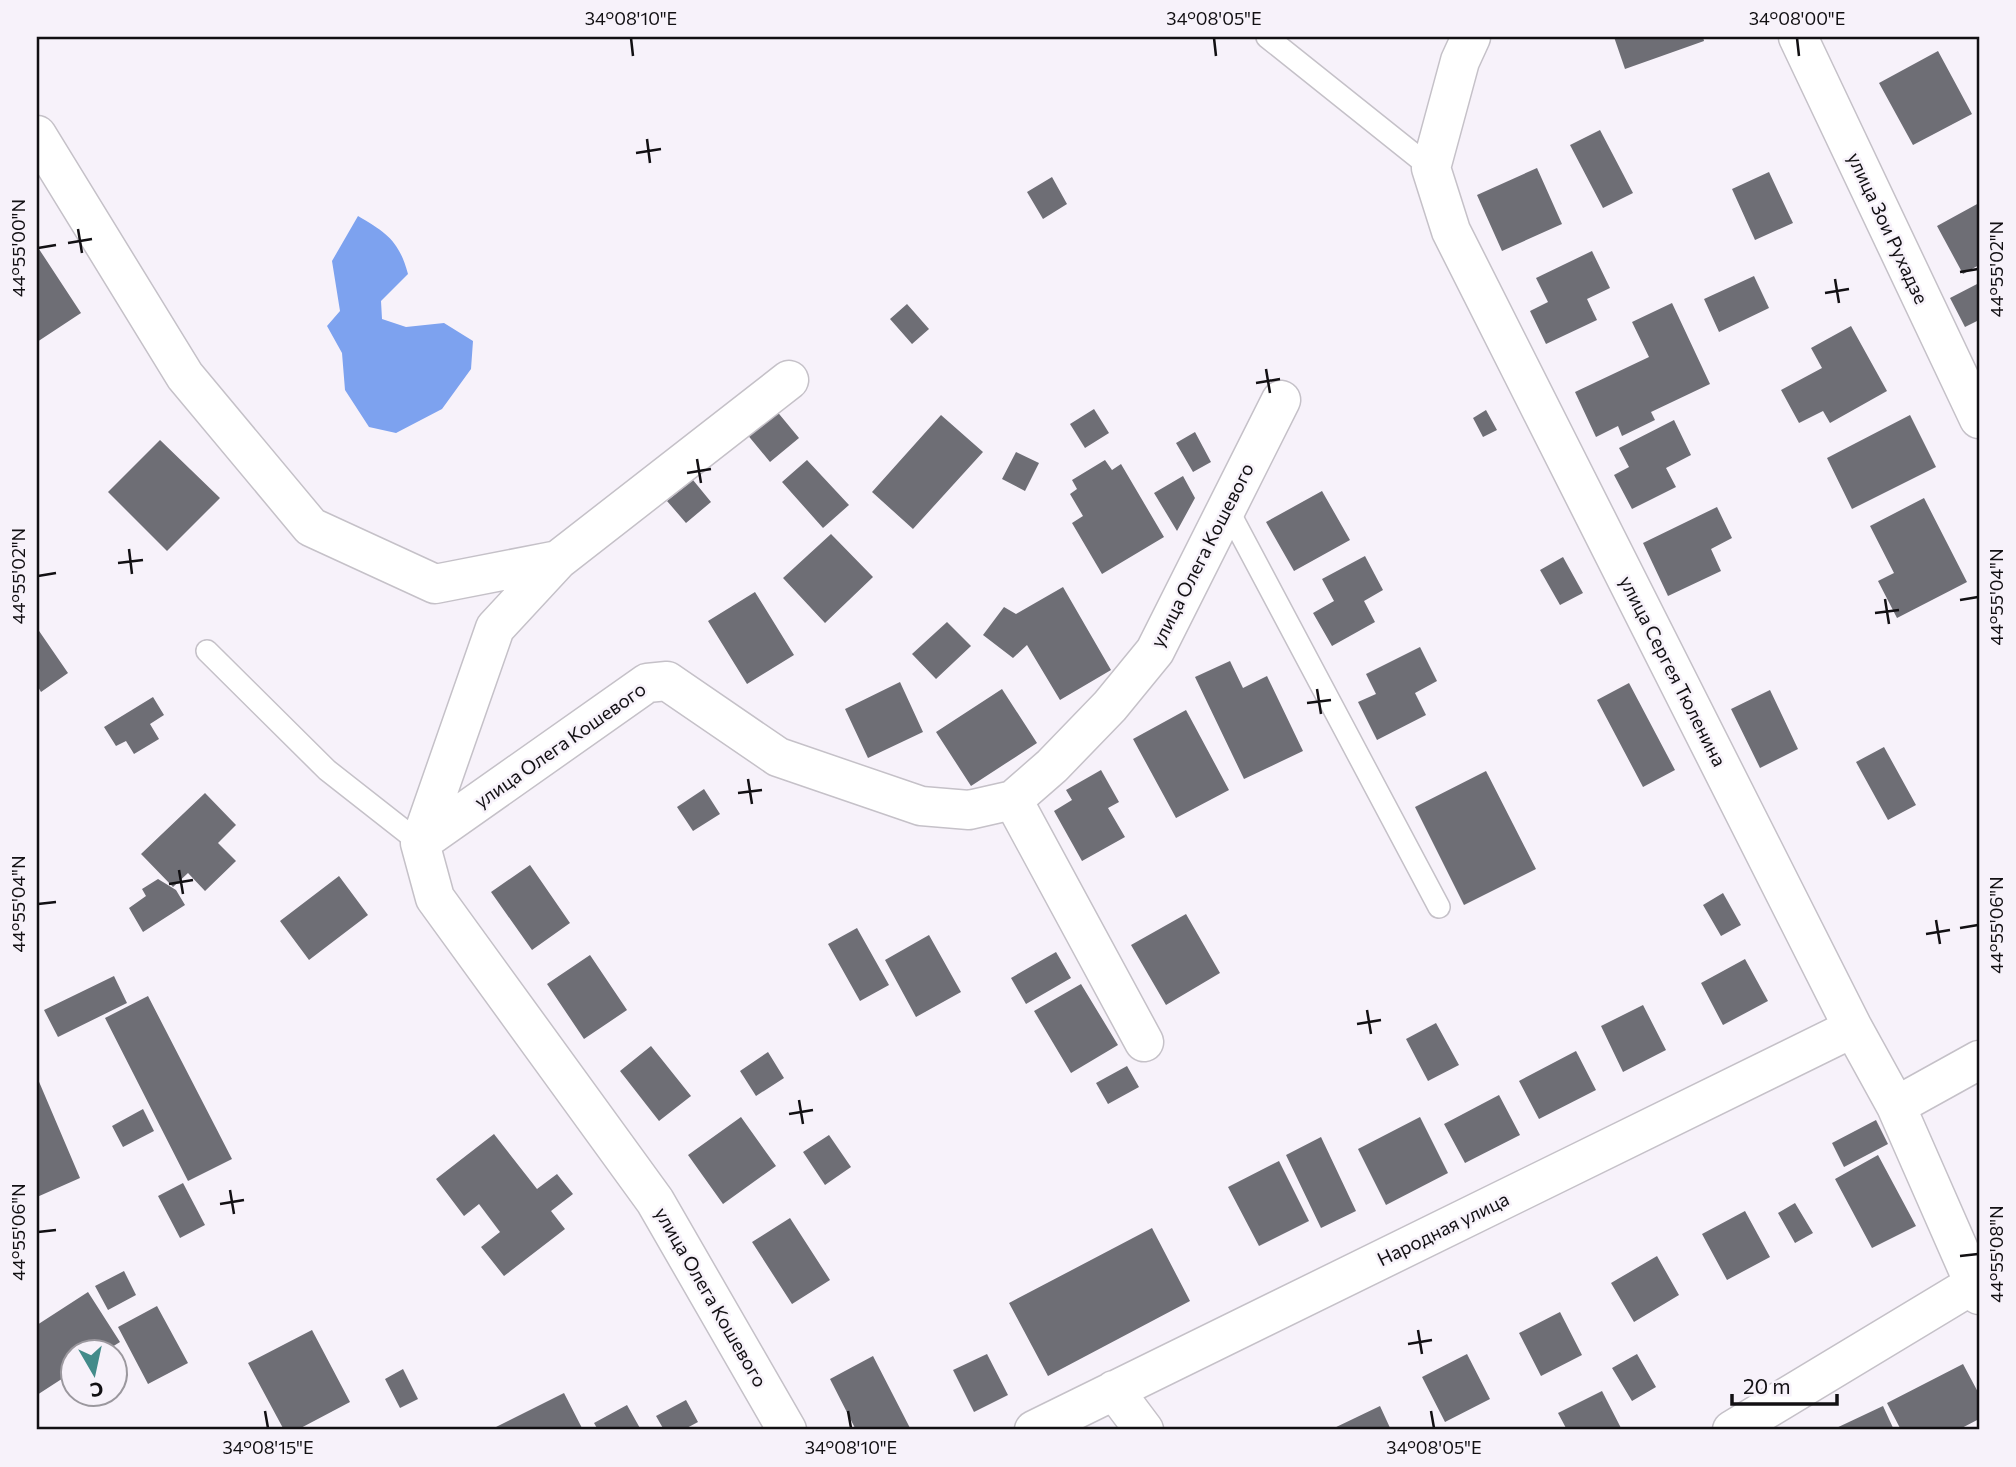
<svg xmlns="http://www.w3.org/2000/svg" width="2016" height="1467" viewBox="0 0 2016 1467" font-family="Commissioner,sans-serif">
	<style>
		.water { fill: #7da2ef }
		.building { fill: #6e6e75 }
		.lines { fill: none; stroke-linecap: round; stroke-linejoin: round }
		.service-casing { stroke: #c5c1c8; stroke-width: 24 }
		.minor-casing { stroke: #c5c1c8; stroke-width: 41 }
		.service { stroke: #fff; stroke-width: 21 }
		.minor { stroke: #fff; stroke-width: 38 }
		.ticks { fill: none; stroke: #121013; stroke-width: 2.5 }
		.labels { text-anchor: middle; stroke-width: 5; stroke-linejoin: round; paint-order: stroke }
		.street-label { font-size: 19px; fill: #121013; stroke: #f7f2fa }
		.neatline { fill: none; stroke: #121013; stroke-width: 2.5 }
		.ticks-label { font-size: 18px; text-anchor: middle; fill: #121013 }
	</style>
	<rect width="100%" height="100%" fill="#f7f2fa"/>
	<path class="water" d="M358,216C387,233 399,241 408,274L381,301L382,319L406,327L444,323L473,341L471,369L442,409L396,433L369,427L345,390L342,353L327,326L340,311L332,261Z"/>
	<path class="building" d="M1614,37H1703L1704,41L1625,69Z
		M1938,51L1972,114L1913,145L1879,83Z
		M1600,130L1633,193L1603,208L1570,145Z
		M1537,168L1562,224L1502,251L1477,195Z
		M1769,172L1793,223L1755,240L1732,189Z
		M1052,177L1067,204L1043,219L1027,192Z
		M1979,203V265L1963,274L1937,226Z
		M37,246L81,313L37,342Z
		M1592,251L1610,288L1587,299L1597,320L1546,344L1530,311L1548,302L1536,278Z
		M1754,276L1769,308L1719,332L1704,299Z
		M1979,283V320L1965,327L1950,298Z
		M1672,303L1710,384L1651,412L1655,420L1622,436L1618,426L1596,437L1575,392L1649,357L1632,322Z
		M907,304L929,329L912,344L890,319Z
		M1851,326L1887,391L1830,423L1823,411L1799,423L1781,390L1822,368L1811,348Z
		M775,409L799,438L770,462L746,433Z
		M1094,409L1109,433L1085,448L1070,424Z
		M1486,410L1497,430L1483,437L1473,418Z
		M941,415L983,452L913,529L872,492Z
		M1910,415L1936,467L1852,509L1827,458Z
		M1674,420L1691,455L1666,468L1676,487L1632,509L1614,475L1629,467L1619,448Z
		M1195,432L1211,462L1193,472L1176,443Z
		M160,440L220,498L167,551L108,492Z
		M1016,452L1039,463L1025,491L1002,479Z
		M807,460L849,505L823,528L782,482Z
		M1105,460L1112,470L1121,464L1164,537L1102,574L1072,523L1083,516L1070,494L1077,489L1072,480Z
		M1183,476L1195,498L1177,531L1154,493Z
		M693,480L711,502L686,523L667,501Z
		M1322,491L1350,540L1294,571L1266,522Z
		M1924,498L1967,582L1897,618L1878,581L1894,573L1870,526Z
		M1717,507L1732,538L1711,549L1721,571L1668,596L1643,543Z
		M831,534L873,577L825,623L783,578Z
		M1365,556L1383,590L1364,601L1375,622L1332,646L1313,613L1334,601L1322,579Z
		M1563,557L1583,593L1560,605L1540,570Z
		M1063,587L1111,670L1060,700L1027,645L1013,658L983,635L1004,607L1016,614Z
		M755,592L794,655L747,684L708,621Z
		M947,622L971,646L936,679L912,654Z
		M37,628L68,673L41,692L37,685Z
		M1420,647L1437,681L1415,693L1426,715L1377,740L1358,702L1376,694L1366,674Z
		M1230,661L1243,688L1267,676L1303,751L1244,779L1195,677Z
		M900,682L923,732L868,758L845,709Z
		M1629,683L1675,770L1643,787L1597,700Z
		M1002,689L1037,743L971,786L936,732Z
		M1770,690L1798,749L1760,768L1731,709Z
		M153,697L164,715L150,724L159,739L134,754L126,741L116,746L104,727Z
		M1186,710L1229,790L1176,818L1133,739Z
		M1884,747L1916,805L1888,820L1856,762Z
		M1101,770L1119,802L1108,808L1125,837L1082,861L1054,811L1072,800L1066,790Z
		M1486,771L1536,869L1464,905L1415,807Z
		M704,789L720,814L693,831L677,807Z
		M205,793L236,825L218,843L236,861L205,891L188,873L173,887L141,854Z
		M530,865L570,923L532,950L491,892Z
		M339,876L368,915L309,960L280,921Z
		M158,879L176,890L185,905L143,932L129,908L146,896L142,889Z
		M1723,893L1741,925L1721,936L1703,905Z
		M1186,914L1220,973L1166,1005L1131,945Z
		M857,928L889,985L860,1001L828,944Z
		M929,935L961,992L916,1017L885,960Z
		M1056,952L1071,978L1026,1004L1011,978Z
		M590,955L627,1010L584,1039L547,984Z
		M1745,959L1768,1001L1723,1025L1701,983Z
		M114,976L127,1003L58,1037L44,1010Z
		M1081,984L1118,1045L1071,1073L1034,1011Z
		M148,996L232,1159L188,1181L105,1018Z
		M1643,1005L1666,1050L1623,1072L1601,1026Z
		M1436,1023L1459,1065L1428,1081L1406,1039Z
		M651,1046L691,1096L659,1121L620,1071Z
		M1576,1051L1596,1090L1539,1119L1519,1081Z
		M768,1052L784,1078L756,1096L740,1071Z
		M1127,1066L1139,1087L1108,1104L1096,1083Z
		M37,1077L80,1178L37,1197Z
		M1499,1095L1520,1135L1465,1163L1444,1124Z
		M143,1109L154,1131L123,1147L112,1126Z
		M741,1117L776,1166L723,1204L688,1155Z
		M1420,1117L1448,1173L1386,1205L1358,1149Z
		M1876,1120L1888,1144L1844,1167L1832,1143Z
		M494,1134L537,1189L557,1174L573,1194L551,1211L565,1229L504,1276L481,1247L500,1232L479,1204L464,1216L436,1179Z
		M829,1135L851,1167L825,1185L803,1152Z
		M1321,1137L1356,1211L1321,1228L1286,1155Z
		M1878,1155L1916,1226L1872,1248L1835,1179Z
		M1279,1161L1309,1221L1259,1246L1228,1187Z
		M183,1183L205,1225L180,1238L158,1196Z
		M1795,1203L1813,1233L1795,1243L1778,1213Z
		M1745,1211L1770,1257L1727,1280L1702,1234Z
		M790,1218L830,1280L792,1304L752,1242Z
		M1152,1228L1190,1301L1048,1376L1009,1303Z
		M1657,1256L1679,1295L1634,1322L1611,1283Z
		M124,1271L136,1295L108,1310L95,1286Z
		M88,1292L120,1342L104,1352H74V1371L37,1395V1325Z
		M157,1306L188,1363L148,1384L118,1327Z
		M1560,1312L1582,1355L1541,1376L1519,1333Z
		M312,1330L350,1402L297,1430H284L248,1363Z
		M987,1354L1008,1395L974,1412L953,1370Z
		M1467,1354L1490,1399L1445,1422L1422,1377Z
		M1637,1354L1656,1387L1632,1401L1612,1368Z
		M873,1356L910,1428L906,1430H856L830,1379Z
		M1963,1364L1979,1394V1419L1958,1430H1901L1887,1403Z
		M403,1369L418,1399L400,1408L385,1379Z
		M1602,1391L1622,1430H1567L1558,1413Z
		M564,1393L583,1430H490Z
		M686,1400L698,1422L683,1430H664L656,1416Z
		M627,1405L641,1430H598L594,1423Z
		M1380,1406L1391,1430H1330Z
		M1883,1406L1894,1430H1832Z"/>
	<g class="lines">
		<g class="service-casing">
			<path id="service" d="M1267,37L1431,168
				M1227,508L1439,907
				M207,651L327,770L420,843"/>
		</g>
		<g class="minor-casing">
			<path id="minor" d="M1471,37L1460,61L1431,168L1451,231L1853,1028L1896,1106L1979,1295
				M1798,37L1979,419
				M37,135L185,376L311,527L435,584L558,560
				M1013,800L1144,1042
				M420,843L495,628L558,560L789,380
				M1896,1106L1979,1060
				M1114,1390L1144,1430
				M787,1430L655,1201L435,898L420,843L647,683L667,681L778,757L921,806L969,810L1013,800L1052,766L1110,706L1155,651L1281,400
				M1034,1430L1853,1028
				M1732,1430L1974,1284"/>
		</g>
		<use href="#service" class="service"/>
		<use href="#minor" class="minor"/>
	</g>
	<path class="ticks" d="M631,38L633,56M1214,38L1216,56M1797,38L1799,56M647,139L650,163M636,153L661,149M78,229L82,253M68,243L92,239M38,248L56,245M1960,272L1978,269M1835,279L1839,303M1825,293L1849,289M1266,369L1270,393M1256,383L1280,379M697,459L701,483M687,473L711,469M129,549L132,574M118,563L143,560M38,576L56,573M1885,599L1889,624M1960,600L1978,597M1875,613L1899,610M1317,689L1321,714M1307,703L1331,700M748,779L752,804M738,793L762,790M179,870L183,894M169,884L193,880M38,904L56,902M1936,920L1940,944M1960,928L1978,925M1926,934L1950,930M1367,1010L1371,1034M1357,1024L1381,1020M799,1100L803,1124M789,1114L813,1110M230,1190L234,1214M220,1204L244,1200M38,1232L56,1230M1960,1256L1978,1254M1418,1330L1422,1354M1408,1344L1432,1340M265,1411L268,1428M848,1411L851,1428M1431,1411L1434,1428"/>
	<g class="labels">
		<g class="street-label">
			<text transform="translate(1888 228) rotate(65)" y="7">улица Зои Рухадзе</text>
			<text transform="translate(1202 555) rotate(-63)" y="7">улица Олега Кошевого</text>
			<text transform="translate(1673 671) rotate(63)" y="7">улица Сергея Тюленина</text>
			<text transform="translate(560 745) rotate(-35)" y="7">улица Олега Кошевого</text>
			<text transform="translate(1443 1229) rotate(-26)" y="7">Народная улица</text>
			<text transform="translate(711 1297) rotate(60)" y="7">улица Олега Кошевого</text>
		</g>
	</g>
	<rect width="2016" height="1467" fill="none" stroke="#f7f2fa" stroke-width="77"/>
	<g transform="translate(94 1373) rotate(171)"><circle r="33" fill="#f7f2fa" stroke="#9b989e" stroke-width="2"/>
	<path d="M0-5L12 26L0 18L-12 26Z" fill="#438b8a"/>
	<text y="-10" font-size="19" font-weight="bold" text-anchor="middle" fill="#121013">С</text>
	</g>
	<path d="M1732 1394v10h105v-10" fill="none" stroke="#121013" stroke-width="3.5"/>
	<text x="1743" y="1394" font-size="21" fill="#121013" stroke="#f7f2fa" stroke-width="5" paint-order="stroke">20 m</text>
	<rect x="38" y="38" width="1940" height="1390" class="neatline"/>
	<g class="ticks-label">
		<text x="631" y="25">34°08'10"E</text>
		<text x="1214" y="25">34°08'05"E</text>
		<text x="1797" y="25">34°08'00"E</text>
		<text transform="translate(19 248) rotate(-90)" y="6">44°55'00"N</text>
		<text transform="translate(1997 269) rotate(-90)" y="6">44°55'02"N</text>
		<text transform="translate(19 576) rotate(-90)" y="6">44°55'02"N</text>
		<text transform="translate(1997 597) rotate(-90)" y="6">44°55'04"N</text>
		<text transform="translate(19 904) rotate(-90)" y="6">44°55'04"N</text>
		<text transform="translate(1997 925) rotate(-90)" y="6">44°55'06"N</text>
		<text transform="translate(19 1232) rotate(-90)" y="6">44°55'06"N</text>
		<text transform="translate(1997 1254) rotate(-90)" y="6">44°55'08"N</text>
		<text x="268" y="1454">34°08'15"E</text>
		<text x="851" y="1454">34°08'10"E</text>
		<text x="1434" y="1454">34°08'05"E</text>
	</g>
</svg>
